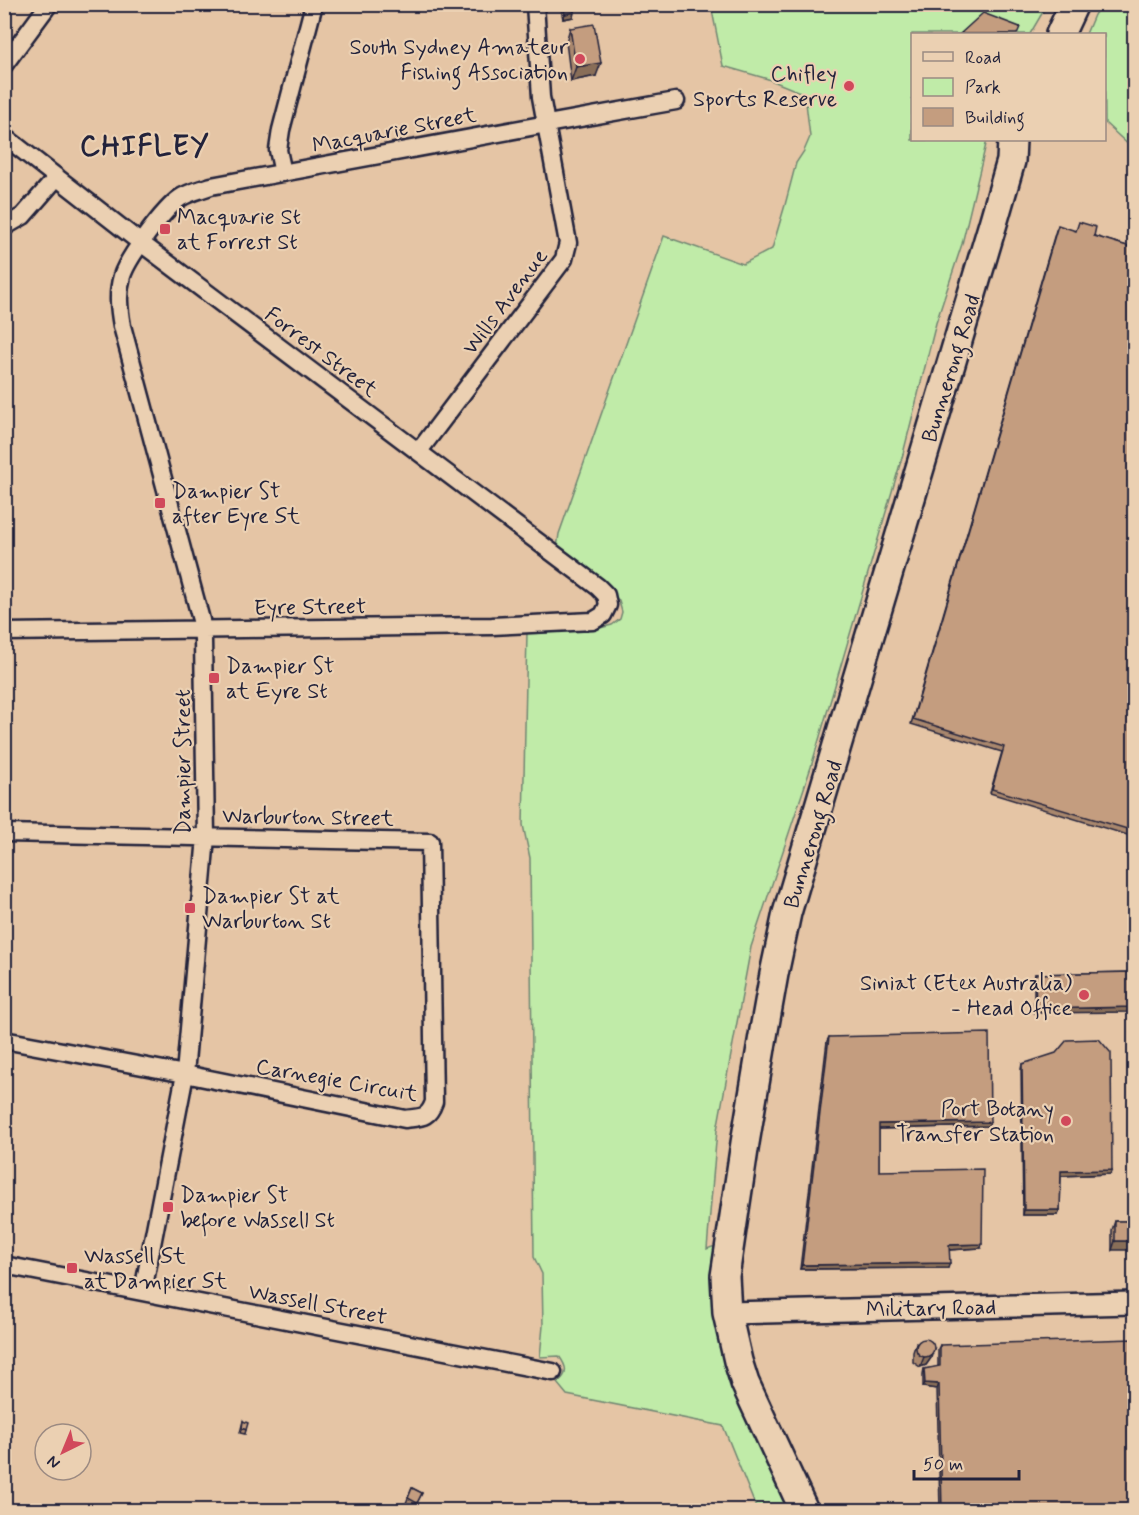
<svg xmlns="http://www.w3.org/2000/svg" width="1139" height="1515" viewBox="0 0 1139 1515" font-family="Mynerve,sans-serif">
	<style>
		.green { fill: #c0eba8; stroke: #718672; stroke-width: 1.5 }
		.lines { fill: none; stroke-linecap: round; stroke-linejoin: round }
		.minor-casing { stroke: #22223b; stroke-width: 21 }
		.tertiary-casing { stroke: #22223b; stroke-width: 26 }
		.primary-casing { stroke: #22223b; stroke-width: 32 }
		.minor { stroke: #ebd0b2; stroke-width: 16 }
		.tertiary { stroke: #ebd0b2; stroke-width: 21 }
		.primary { stroke: #ebd0b2; stroke-width: 27 }
		.wall { fill: #a9876d; stroke: #22223b; stroke-width: 1.5 }
		.shaded-wall { fill: #896e59; stroke: #22223b; stroke-width: 1.5 }
		.building { fill: #c49d7f; stroke: #22223b; stroke-width: 1.5 }
		.poi-dot { fill: #d1495b; stroke: #ebd0b2; stroke-width: 2 }
		.labels { text-anchor: middle; stroke-width: 4.5; stroke-linejoin: round; paint-order: stroke }
		.poi-label { font-size: 22px; fill: #22223b; stroke: #ebd0b2; text-anchor: start }
		.street-label { font-size: 22px; fill: #22223b; stroke: #ebd0b2 }
		.district-label { font-size: 28px; font-weight: bold; letter-spacing: 1.5px; fill: #22223b; stroke: #ebd0b2 }
	</style>
	<rect width="100%" height="100%" fill="#e5c5a5"/>
	<filter id="ink" filterUnits="userSpaceOnUse"><feTurbulence type="fractalNoise" baseFrequency=".0167" numOctaves="2"/><feDisplacementMap in="SourceGraphic" scale="12" xChannelSelector="R" yChannelSelector="G"/><feConvolveMatrix kernelMatrix="1 2 1 2 8 2 1 2 1" color-interpolation-filters="sRGB"/></filter>
	<g filter="url(#ink)">
		<path class="green" d="M1101,4L1134,5V150L1105,123L1104,34H1086L1094,15Z
			M711,5H1047L1030,34H912V140H987L962,244L936,323L903,454L811,767L751,947L717,1130L707,1249L715,1246L714,1281L793,1510H757L723,1426L567,1395L557,1383C569,1374 567,1367 559,1356L540,1357L543,1326L542,1274L534,1257L530,858L523,825L527,632L600,628L612,625L620,619L622,612L619,601L611,591L557,548L559,534L664,236L743,264L772,249L785,205L796,163L804,151L810,137L805,94L768,79L723,66Z"/>
		<g class="lines">
			<g class="minor-casing">
				<path id="minor" d="M4,65L49,4
					M4,136L141,243L598,587L606,595L608,605L603,615L593,621L492,626L4,632
					M283,173L278,150L281,130L314,4
					M4,227L23,216L57,177
					M419,451L564,259L568,243L541,97L535,4
					M4,833L430,842L434,1102C428,1119 421,1117 405,1119L185,1074L4,1040
					M4,1265L553,1372
					M143,1291L185,1074L206,837L203,639L201,620L122,326C119,309 117,293 122,276C128,257 164,209 180,198C189,192 200,190 211,186L547,124L676,101"/>
			</g>
			<g class="tertiary-casing">
				<path id="tertiary" d="M727,1313L1134,1303"/>
			</g>
			<g class="primary-casing">
				<path id="primary" d="M1060,34L1074,4
					M804,1510L745,1383L738,1361L727,1313L725,1276L745,1143L764,1030L774,974L787,913L994,220L1011,161L1012,140"/>
			</g>
			<use href="#minor" class="minor"/>
			<use href="#tertiary" class="tertiary"/>
			<use href="#primary" class="primary"/>
		</g>
		<path class="wall" d="M560,4H575L573,17L563,19Z
			M570,28L596,76L571,81L566,42Z
			M1056,230L1094,236L1134,248V837L990,793L1002,752L911,724Z
			M1134,972L1034,1013V979L1035,974Z
			M829,1037L990,1122L988,1126L879,1129V1171L981,1248L949,1250L948,1268L800,1269L827,1041Z
			M1022,1064L1110,1174L1061,1176L1060,1210L1058,1215H1023L1021,1069Z
			M1115,1221H1134L1112,1250V1230Z
			M916,1343L931,1358L926,1365L920,1367L913,1362V1352Z
			M940,1345L1134,1510H940L937,1389L923,1387V1374L924,1369L938,1367V1349Z
			M243,1421L246,1430L245,1434L240,1433Z
			M412,1488L422,1493L415,1507L406,1503Z"/>
		<path class="shaded-wall" d="M574,12L573,17L563,19L565,14Z
			M601,63L596,76L571,81L576,67Z
			M1134,1007V1012L1034,1013L1036,1009Z
			M990,1122L988,1126L877,1129L879,1124Z
			M1112,1170L1110,1174L1059,1176L1061,1171Z
			M1024,1210H1060L1058,1215H1023Z
			M1115,1241H1134V1250H1112Z
			M982,1244L981,1248L948,1250L949,1245Z
			M950,1263L948,1268L800,1269L802,1265Z
			M934,1349L931,1358L926,1365L920,1367L924,1357Z
			M925,1383L939,1384L937,1389L923,1387Z"/>
		<path class="building" d="M563,4H575L573,5L574,12L565,14Z
			M983,13L1020,27L1017,34H960Z
			M594,24L601,63L576,67L570,28Z
			M1079,222L1096,227L1094,236L1134,248V831L992,789L1004,747L913,719L1058,225L1076,231Z
			M1134,972V1007L1036,1009L1035,974Z
			M989,1033L990,1122L879,1124V1171L983,1169L982,1244L949,1245L950,1263L802,1265L829,1037Z
			M1099,1039L1111,1053L1112,1170L1061,1171L1060,1210H1024L1022,1064L1056,1053L1067,1040Z
			M1115,1221H1134V1241H1115Z
			M1134,1339V1510H942L939,1384L925,1383L924,1369L940,1366V1345Z
			M916 1348a9 9 0 1 1 18 0a9 9 0 1 1-18 0Z
			M243,1421L248,1423L246,1430L242,1428Z
			M412,1488L422,1493L417,1503L408,1498Z"/>
	</g>
	<g class="poi-dot">
		<circle cx="580" cy="59" r="6"/>
		<circle cx="849" cy="86" r="6"/>
		<rect x="159" y="223" width="12" height="12" rx="3"/>
		<rect x="154" y="497" width="12" height="12" rx="3"/>
		<rect x="208" y="672" width="12" height="12" rx="3"/>
		<rect x="184" y="902" width="12" height="12" rx="3"/>
		<circle cx="1084" cy="995" r="6"/>
		<circle cx="1066" cy="1121" r="6"/>
		<rect x="162" y="1201" width="12" height="12" rx="3"/>
		<rect x="66" y="1262" width="12" height="12" rx="3"/>
	</g>
	<g class="labels">
		<g class="poi-label">
			<text x="568" y="54" text-anchor="end">South Sydney Amateur<tspan x="568" dy="25">Fishing Association</tspan></text>
			<text x="837" y="81" text-anchor="end">Chifley<tspan x="837" dy="25">Sports Reserve</tspan></text>
			<text x="177" y="224">Macquarie St<tspan x="177" dy="25">at Forrest St</tspan></text>
			<text x="172" y="498">Dampier St<tspan x="172" dy="25">after Eyre St</tspan></text>
			<text x="226" y="673">Dampier St<tspan x="226" dy="25">at Eyre St</tspan></text>
			<text x="202" y="903">Dampier St at<tspan x="202" dy="25">Warburton St</tspan></text>
			<text x="1072" y="990" text-anchor="end">Siniat (Etex Australia)<tspan x="1072" dy="25">- Head Office</tspan></text>
			<text x="1054" y="1116" text-anchor="end">Port Botany<tspan x="1054" dy="25">Transfer Station</tspan></text>
			<text x="180" y="1202">Dampier St<tspan x="180" dy="25">before Wassell St</tspan></text>
			<text x="84" y="1263">Wassell St<tspan x="84" dy="25">at Dampier St</tspan></text>
		</g>
		<g class="street-label">
			<text transform="translate(394 129) rotate(-11)" y="8">Macquarie Street</text>
			<text transform="translate(504 301) rotate(-53)" y="8">Wills Avenue</text>
			<text transform="translate(322 351) rotate(37)" y="8">Forrest Street</text>
			<text transform="translate(950 368) rotate(-73)" y="8">Bunnerong Road</text>
			<text transform="translate(310 606) rotate(-1)" y="8">Eyre Street</text>
			<text transform="translate(182 762) rotate(-90)" y="8">Dampier Street</text>
			<text transform="translate(308 816) rotate(1)" y="8">Warburton Street</text>
			<text transform="translate(812 834) rotate(-73)" y="8">Bunnerong Road</text>
			<text transform="translate(337 1079) rotate(10)" y="8">Carnegie Circuit</text>
			<text transform="translate(318 1303) rotate(11)" y="8">Wassell Street</text>
			<text transform="translate(931 1307) rotate(-1)" y="8">Military Road</text>
		</g>
		<g class="district-label">
			<text x="145" y="155">CHIFLEY</text>
		</g>
	</g>
	<rect width="1139" height="1515" fill="none" stroke="#ebd0b2" stroke-width="24"/>
	<rect x="12" y="12" width="1115" height="1491" fill="none" stroke="#22223b" stroke-width="2" filter="url(#ink)"/>
	<rect x="911" y="33" width="195" height="108" fill="#ebd0b2" stroke="#9b8a82" stroke-width="1.5"/>
	<rect x="923" y="52" width="30" height="9" fill="#ebd0b2" stroke="#9b8a82" stroke-width="1.5"/>
	<text x="965" y="63" font-size="18" fill="#22223b">Road</text>
	<rect x="923" y="78" width="30" height="18" fill="#c0eba8" stroke="#9b8a82" stroke-width="1.5"/>
	<text x="965" y="93" font-size="18" fill="#22223b">Park</text>
	<rect x="923" y="108" width="30" height="18" fill="#c49d7f" stroke="#9b8a82" stroke-width="1.5"/>
	<text x="965" y="123" font-size="18" fill="#22223b">Building</text>
	<g transform="translate(63 1452) rotate(223)"><circle r="28" fill="#ebd0b2" stroke="#9b8a82" stroke-width="1.5"/>
	<path d="M0-4.5L10 22L0 15L-10 22Z" fill="#d1495b"/>
	<text y="-9" font-size="16" font-weight="bold" text-anchor="middle" fill="#22223b">N</text>
	</g>
	<path d="M914 1470v9h105v-9" fill="none" stroke="#22223b" stroke-width="3"/>
	<text x="923" y="1470" font-size="18" fill="#22223b" stroke="#ebd0b2" stroke-width="4.5" paint-order="stroke">50 m</text>
</svg>
